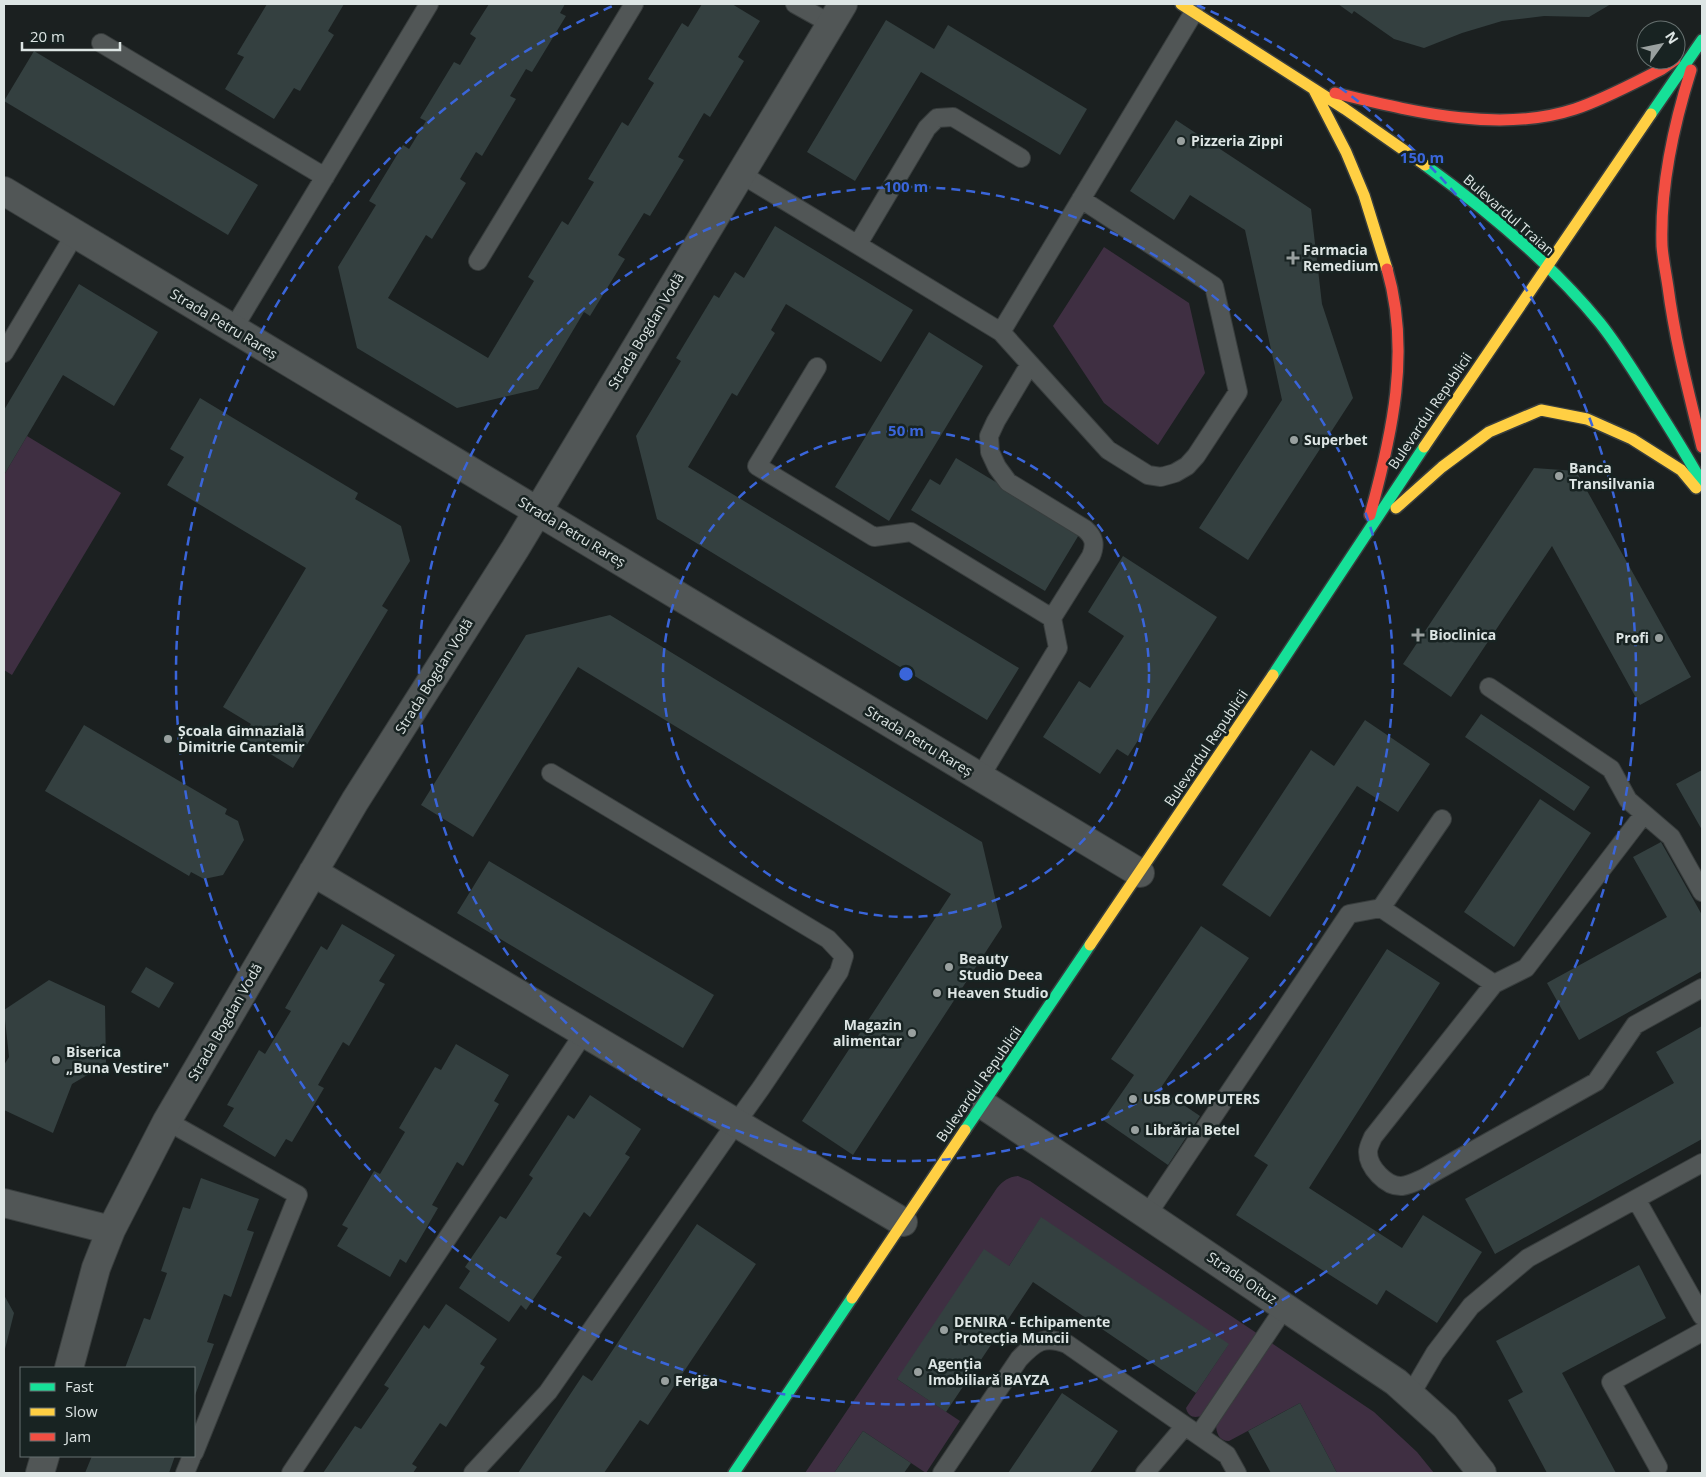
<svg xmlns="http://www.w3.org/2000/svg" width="1706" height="1477" viewBox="0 0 1706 1477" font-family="'Open Sans',sans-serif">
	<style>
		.green { fill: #3f2f42 }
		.building { fill: #344040 }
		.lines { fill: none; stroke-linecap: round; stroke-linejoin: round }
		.lane-casing { stroke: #383d3d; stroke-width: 20 }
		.street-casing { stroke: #383d3d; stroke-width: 30 }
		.fast-casing { stroke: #383d3d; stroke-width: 14 }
		.slow-casing { stroke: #383d3d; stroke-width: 14 }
		.jam-casing { stroke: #383d3d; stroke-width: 14 }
		.lane { stroke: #515656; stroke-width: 18 }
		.street { stroke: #515656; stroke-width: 28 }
		.fast { stroke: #16e098; stroke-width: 11 }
		.slow { stroke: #ffcf43; stroke-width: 11 }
		.jam { stroke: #f24e42; stroke-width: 11 }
		.ring { fill: none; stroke: #3a65da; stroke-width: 2.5; stroke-dasharray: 9 6 }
		.poi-dot { fill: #99a09f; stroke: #182322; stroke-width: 2 }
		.labels { text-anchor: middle; stroke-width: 5; stroke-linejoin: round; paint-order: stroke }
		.poi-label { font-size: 14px; font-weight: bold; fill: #dde5e4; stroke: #182322; text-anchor: start }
		.street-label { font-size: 14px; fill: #dde5e4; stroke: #182322 }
		.centre { fill: #3a65da; stroke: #182322; stroke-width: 2.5 }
		.ring-label { font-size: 15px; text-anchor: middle; font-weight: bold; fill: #3a65da; stroke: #182322; stroke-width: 5; stroke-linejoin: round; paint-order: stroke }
	</style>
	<rect width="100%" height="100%" fill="#1b2020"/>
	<path class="green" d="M1104,247L1189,303L1205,373L1158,445L1104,403L1053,326Z
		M27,436L121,493L12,675L4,670V475Z
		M1018,1176L1030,1181L1258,1334L1203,1415C1195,1419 1188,1417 1186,1408L1228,1345L1041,1218L1009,1266L897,1379L960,1421L926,1473L863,1431L834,1473H805L997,1188C1003,1181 1008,1177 1018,1176Z
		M1270,1342L1374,1412L1417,1452L1434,1473H1337L1300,1403L1229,1441C1219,1441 1216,1433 1216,1424Z"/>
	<path class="building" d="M267,4H344L328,31L334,35L300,91L294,88L274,119L225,89L244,57L237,54Z
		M489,4H565L560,13L566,16L532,72L526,69L510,96L516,99L482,156L476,152L460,179L466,183L432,239L426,235L388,298L488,358L534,281L528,277L562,221L568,225L594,182L588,179L622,122L628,126L654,83L648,79L682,23L688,27L702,4H732L760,21L738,57L744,61L710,117L704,113L678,157L684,160L650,216L644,213L618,255L625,259L590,316L584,312L538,389L457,408L357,348L338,267L376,205L369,201L403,145L409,149L426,121L420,118L454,62L460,65L476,38L470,34Z
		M1338,4H1611L1589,17L1544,16L1502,21L1462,33L1424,48L1394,39L1354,11L1352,14Z
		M886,20L934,49L948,25L1087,109L1060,155L921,72L855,181L807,152Z
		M34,51L258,185L228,235L4,101Z
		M1176,120L1311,209L1322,304L1353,398L1248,560L1199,528L1282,400L1245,230L1190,195L1174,220L1130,191Z
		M775,226L913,310L881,362L786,304L771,330L775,333L737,396L732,393L688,467L1019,668L987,720L657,519L636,436L681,361L676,358L714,295L719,298L735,272L744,278Z
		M79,284L158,332L114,406L63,375L4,475V410Z
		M929,332L983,366L889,521L835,487Z
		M200,398L358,493L355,499L401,526L410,561L382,606L388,610L293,768L243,737L251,724L223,707L306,568L167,485L184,457L170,449Z
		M956,458L1080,533L1045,591L911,510L930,479L940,485Z
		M1534,468L1576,471L1691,677L1640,705L1552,546L1451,697L1403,664Z
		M1123,556L1217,617L1128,756L1117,749L1100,774L1043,737L1079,681L1090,688L1124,636L1088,612Z
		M610,615L982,842L1002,927L853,1155L802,1121L951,894L578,667L473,837L421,805L526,635Z
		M1481,714L1590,787L1574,811L1465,737Z
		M1365,720L1430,764L1398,812L1357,786L1270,917L1222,885L1311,750L1334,766Z
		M84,725L227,809L225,814L238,821L244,840L223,875L204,879L191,872L189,876L45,791Z
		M1702,770V830L1676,784Z
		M1540,799L1591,833L1514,947L1464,912Z
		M1661,842L1702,915V971L1579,1040L1547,983L1667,917L1633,857Z
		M489,861L714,995L683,1048L457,913Z
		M342,924L395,955L379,981L385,984L349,1046L343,1042L318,1085L324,1088L292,1142L286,1139L275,1157L223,1126L234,1108L227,1105L259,1050L265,1054L291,1011L285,1008L321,946L327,950Z
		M1201,926L1249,958L1160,1089L1200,1116L1168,1165L1103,1120L1134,1075L1111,1059Z
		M1387,949L1440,983L1309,1188L1402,1248L1423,1215L1482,1252L1437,1323L1386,1290L1377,1305L1236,1215L1268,1165L1254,1156Z
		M146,967L174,983L159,1008L131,992Z
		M49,980L105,1006L106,1064L72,1084L53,1133L4,1110V1065L9,1057L4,1010Z
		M1702,1026V1139L1495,1254L1465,1199L1674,1083L1656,1052Z
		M456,1044L509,1075L494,1101L499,1104L463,1166L457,1162L432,1205L438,1208L406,1263L400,1259L390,1277L337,1246L348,1228L342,1225L374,1171L380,1174L405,1132L399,1128L435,1067L441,1070Z
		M590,1095L641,1129L625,1154L630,1157L590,1217L584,1212L556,1254L562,1257L526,1310L521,1305L509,1322L459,1288L470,1271L465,1267L500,1216L506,1219L533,1178L529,1175L568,1115L574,1119Z
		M201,1178L259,1199L247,1230L254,1232L231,1297L224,1294L207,1342L214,1344L194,1398V1368H125L144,1318L150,1320L167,1273L161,1271L183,1207L190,1209Z
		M1041,1217L1229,1344L1196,1393L1033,1282L946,1412L897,1379L984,1249L1009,1266Z
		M697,1224L756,1264L648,1425L640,1420L604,1473H518L583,1375L592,1381Z
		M1639,1265L1666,1318L1562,1373L1616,1473H1547L1508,1400L1523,1392L1496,1341Z
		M4,1295L14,1313L4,1353Z
		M446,1304L497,1339L480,1364L485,1367L446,1427L440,1423L412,1464L417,1467L413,1473H323L355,1426L361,1429L389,1388L384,1385L424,1325L429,1329Z
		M1062,1393L1118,1431L1090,1473H1008Z
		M1300,1403L1337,1473H1271L1248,1431Z
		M863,1431L911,1463L904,1473H834Z
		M92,1456H175L169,1473H85Z"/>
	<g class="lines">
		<g class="lane-casing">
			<path id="lane" d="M795,4L831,24
				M101,43L325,177
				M741,174L1001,332L1194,12
				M858,244L927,128L937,118L953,117L1021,158
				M478,261L634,4
				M233,329L429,4
				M1001,332L1030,364L996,421L989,436L990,452L997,467L1008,482L1085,529C1094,537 1096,544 1091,556L1052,618
				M4,353L75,234
				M1030,364L1108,450L1148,475L1161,477L1175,473L1187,466L1196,456L1238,392L1214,286L1081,199
				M817,367L757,466L874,537L911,532L1052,618L1058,648L980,777
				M1489,687L1611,769L1628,800L1671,837L1702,892
				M1644,814L1526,968L1494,984L1373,1137C1371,1142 1368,1147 1368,1152C1368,1167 1386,1187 1402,1186C1410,1185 1417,1181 1424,1178L1596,1082L1635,1025L1702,988
				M1381,908L1442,819
				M167,1121L298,1195L194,1453
				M1636,1199L1702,1316
				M1147,1215L1349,914L1381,908L1494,984
				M1411,1394L1435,1353L1471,1306L1528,1258L1702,1163
				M1199,1435L1285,1307
				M1658,1467L1611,1382L1702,1332
				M185,1473L192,1456
				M291,1473L584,1033
				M473,1473L548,1392L736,1123L761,1088L839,972L844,956L828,939L551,773
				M942,1473L1019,1359C1035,1342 1044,1335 1067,1344L1227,1455L1237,1473
				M1145,1473L1185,1426"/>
		</g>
		<g class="street-casing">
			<path id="street" d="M4,191L1140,873
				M313,872L903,1222
				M982,1104L1396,1382L1445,1426L1482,1473
				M4,1203L111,1230
				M69,1368L96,1268L111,1230L167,1121L355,801L515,549L843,4
				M40,1473L45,1456"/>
		</g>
		<g class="fast-casing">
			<path id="fast" d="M1651,114L1702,40
				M1425,165C1488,211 1551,263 1600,323C1616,343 1629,364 1643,386C1663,418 1684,450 1702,483
				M1273,675L1424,447
				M965,1130L1090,945
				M734,1473L852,1298"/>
		</g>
		<g class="slow-casing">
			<path id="slow" d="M1181,4L1345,109L1425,165
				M1314,90L1346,152L1364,195L1387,269
				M1424,447L1651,114
				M1396,508L1442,467L1489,432L1541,410L1587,419L1632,439L1681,470L1696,488
				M1090,945L1273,675
				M852,1298L965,1130"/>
		</g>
		<g class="jam-casing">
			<path id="jam" d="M1691,70C1673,127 1660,186 1662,246C1663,260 1666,273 1668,287C1675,341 1689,394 1702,447
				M1335,93C1411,111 1499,134 1575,109C1605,99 1634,83 1662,69L1675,60
				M1370,515C1392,435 1411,351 1387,269"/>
		</g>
		<use href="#lane" class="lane"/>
		<use href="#street" class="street"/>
		<use href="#fast" class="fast"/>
		<use href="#slow" class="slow"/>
		<use href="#jam" class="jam"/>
	</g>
	<g class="ring">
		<circle cx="906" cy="674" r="243"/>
		<circle cx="906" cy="674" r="487"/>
		<path d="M1197 5A730 730 0 1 1 615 5"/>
	</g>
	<g class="poi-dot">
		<circle cx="1181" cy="141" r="5"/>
		<path d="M1290.5 250.5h5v5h5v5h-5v5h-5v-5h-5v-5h5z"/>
		<circle cx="1294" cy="440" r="5"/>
		<circle cx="1559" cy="476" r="5"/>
		<path d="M1415.5 627.5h5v5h5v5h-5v5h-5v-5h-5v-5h5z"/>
		<circle cx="1659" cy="638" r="5"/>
		<circle cx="168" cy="739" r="5"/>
		<circle cx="949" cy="967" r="5"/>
		<circle cx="937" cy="993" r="5"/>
		<circle cx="912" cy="1033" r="5"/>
		<circle cx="56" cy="1060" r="5"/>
		<circle cx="1133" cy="1099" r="5"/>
		<circle cx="1135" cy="1130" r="5"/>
		<circle cx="944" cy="1330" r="5"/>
		<circle cx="918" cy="1372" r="5"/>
		<circle cx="665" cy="1381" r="5"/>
	</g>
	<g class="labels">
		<g class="poi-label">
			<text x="1191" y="146">Pizzeria Zippi</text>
			<text x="1303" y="255">Farmacia<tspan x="1303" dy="16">Remedium</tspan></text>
			<text x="1304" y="445">Superbet</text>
			<text x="1569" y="473">Banca<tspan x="1569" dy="16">Transilvania</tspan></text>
			<text x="1429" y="640">Bioclinica</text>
			<text x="1649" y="643" text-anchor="end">Profi</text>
			<text x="178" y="736">Școala Gimnazială<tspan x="178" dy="16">Dimitrie Cantemir</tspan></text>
			<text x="959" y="964">Beauty<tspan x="959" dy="16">Studio Deea</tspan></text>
			<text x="947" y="998">Heaven Studio</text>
			<text x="902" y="1030" text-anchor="end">Magazin<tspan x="902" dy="16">alimentar</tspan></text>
			<text x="66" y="1057">Biserica<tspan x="66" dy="16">„Buna Vestire"</tspan></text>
			<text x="1143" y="1104">USB COMPUTERS</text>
			<text x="1145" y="1135">Librăria Betel</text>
			<text x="954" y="1327">DENIRA - Echipamente<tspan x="954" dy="16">Protecția Muncii</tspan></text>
			<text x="928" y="1369">Agenția<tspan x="928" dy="16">Imobiliară BAYZA</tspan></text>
			<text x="675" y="1386">Feriga</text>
		</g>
		<g class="street-label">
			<text transform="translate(1509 215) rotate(41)" y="5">Bulevardul Traian</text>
			<text transform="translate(224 324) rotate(31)" y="5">Strada Petru Rareș</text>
			<text transform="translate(646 331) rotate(-59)" y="5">Strada Bogdan Vodă</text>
			<text transform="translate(1430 411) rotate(-56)" y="5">Bulevardul Republicii</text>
			<text transform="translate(572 532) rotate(31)" y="5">Strada Petru Rareș</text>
			<text transform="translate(434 676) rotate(-58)" y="5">Strada Bogdan Vodă</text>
			<text transform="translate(919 741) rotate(31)" y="5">Strada Petru Rareș</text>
			<text transform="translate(1206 748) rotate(-56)" y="5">Bulevardul Republicii</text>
			<text transform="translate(225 1022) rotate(-60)" y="5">Strada Bogdan Vodă</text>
			<text transform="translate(979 1084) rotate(-55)" y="5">Bulevardul Republicii</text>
			<text transform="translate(1242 1278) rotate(34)" y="5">Strada Oituz</text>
		</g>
	</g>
	<circle cx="906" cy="674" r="8" class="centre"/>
	<g class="ring-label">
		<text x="1422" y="163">150 m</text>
		<text x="906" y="192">100 m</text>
		<text x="906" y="436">50 m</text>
	</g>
	<rect width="1706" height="1477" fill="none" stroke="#dde5e4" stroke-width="10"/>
	<rect x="20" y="1367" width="175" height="90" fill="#182322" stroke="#677170"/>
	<rect x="30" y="1383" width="25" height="8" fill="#16e098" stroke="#677170"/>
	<text x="65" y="1392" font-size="15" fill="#dde5e4">Fast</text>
	<rect x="30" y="1408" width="25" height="8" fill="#ffcf43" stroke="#677170"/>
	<text x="65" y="1417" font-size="15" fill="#dde5e4">Slow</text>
	<rect x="30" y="1433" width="25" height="8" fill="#f24e42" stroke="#677170"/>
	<text x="65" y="1442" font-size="15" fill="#dde5e4">Jam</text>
	<g transform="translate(1661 45) rotate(57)"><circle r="24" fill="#182322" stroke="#677170"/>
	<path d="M0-4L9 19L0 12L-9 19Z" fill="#99a09f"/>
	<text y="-8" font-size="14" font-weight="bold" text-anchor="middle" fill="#dde5e4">N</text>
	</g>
	<path d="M22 42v8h98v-8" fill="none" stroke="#dde5e4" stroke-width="2.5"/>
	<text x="30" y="42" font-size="15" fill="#dde5e4" stroke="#182322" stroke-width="4" paint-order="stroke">20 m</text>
</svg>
